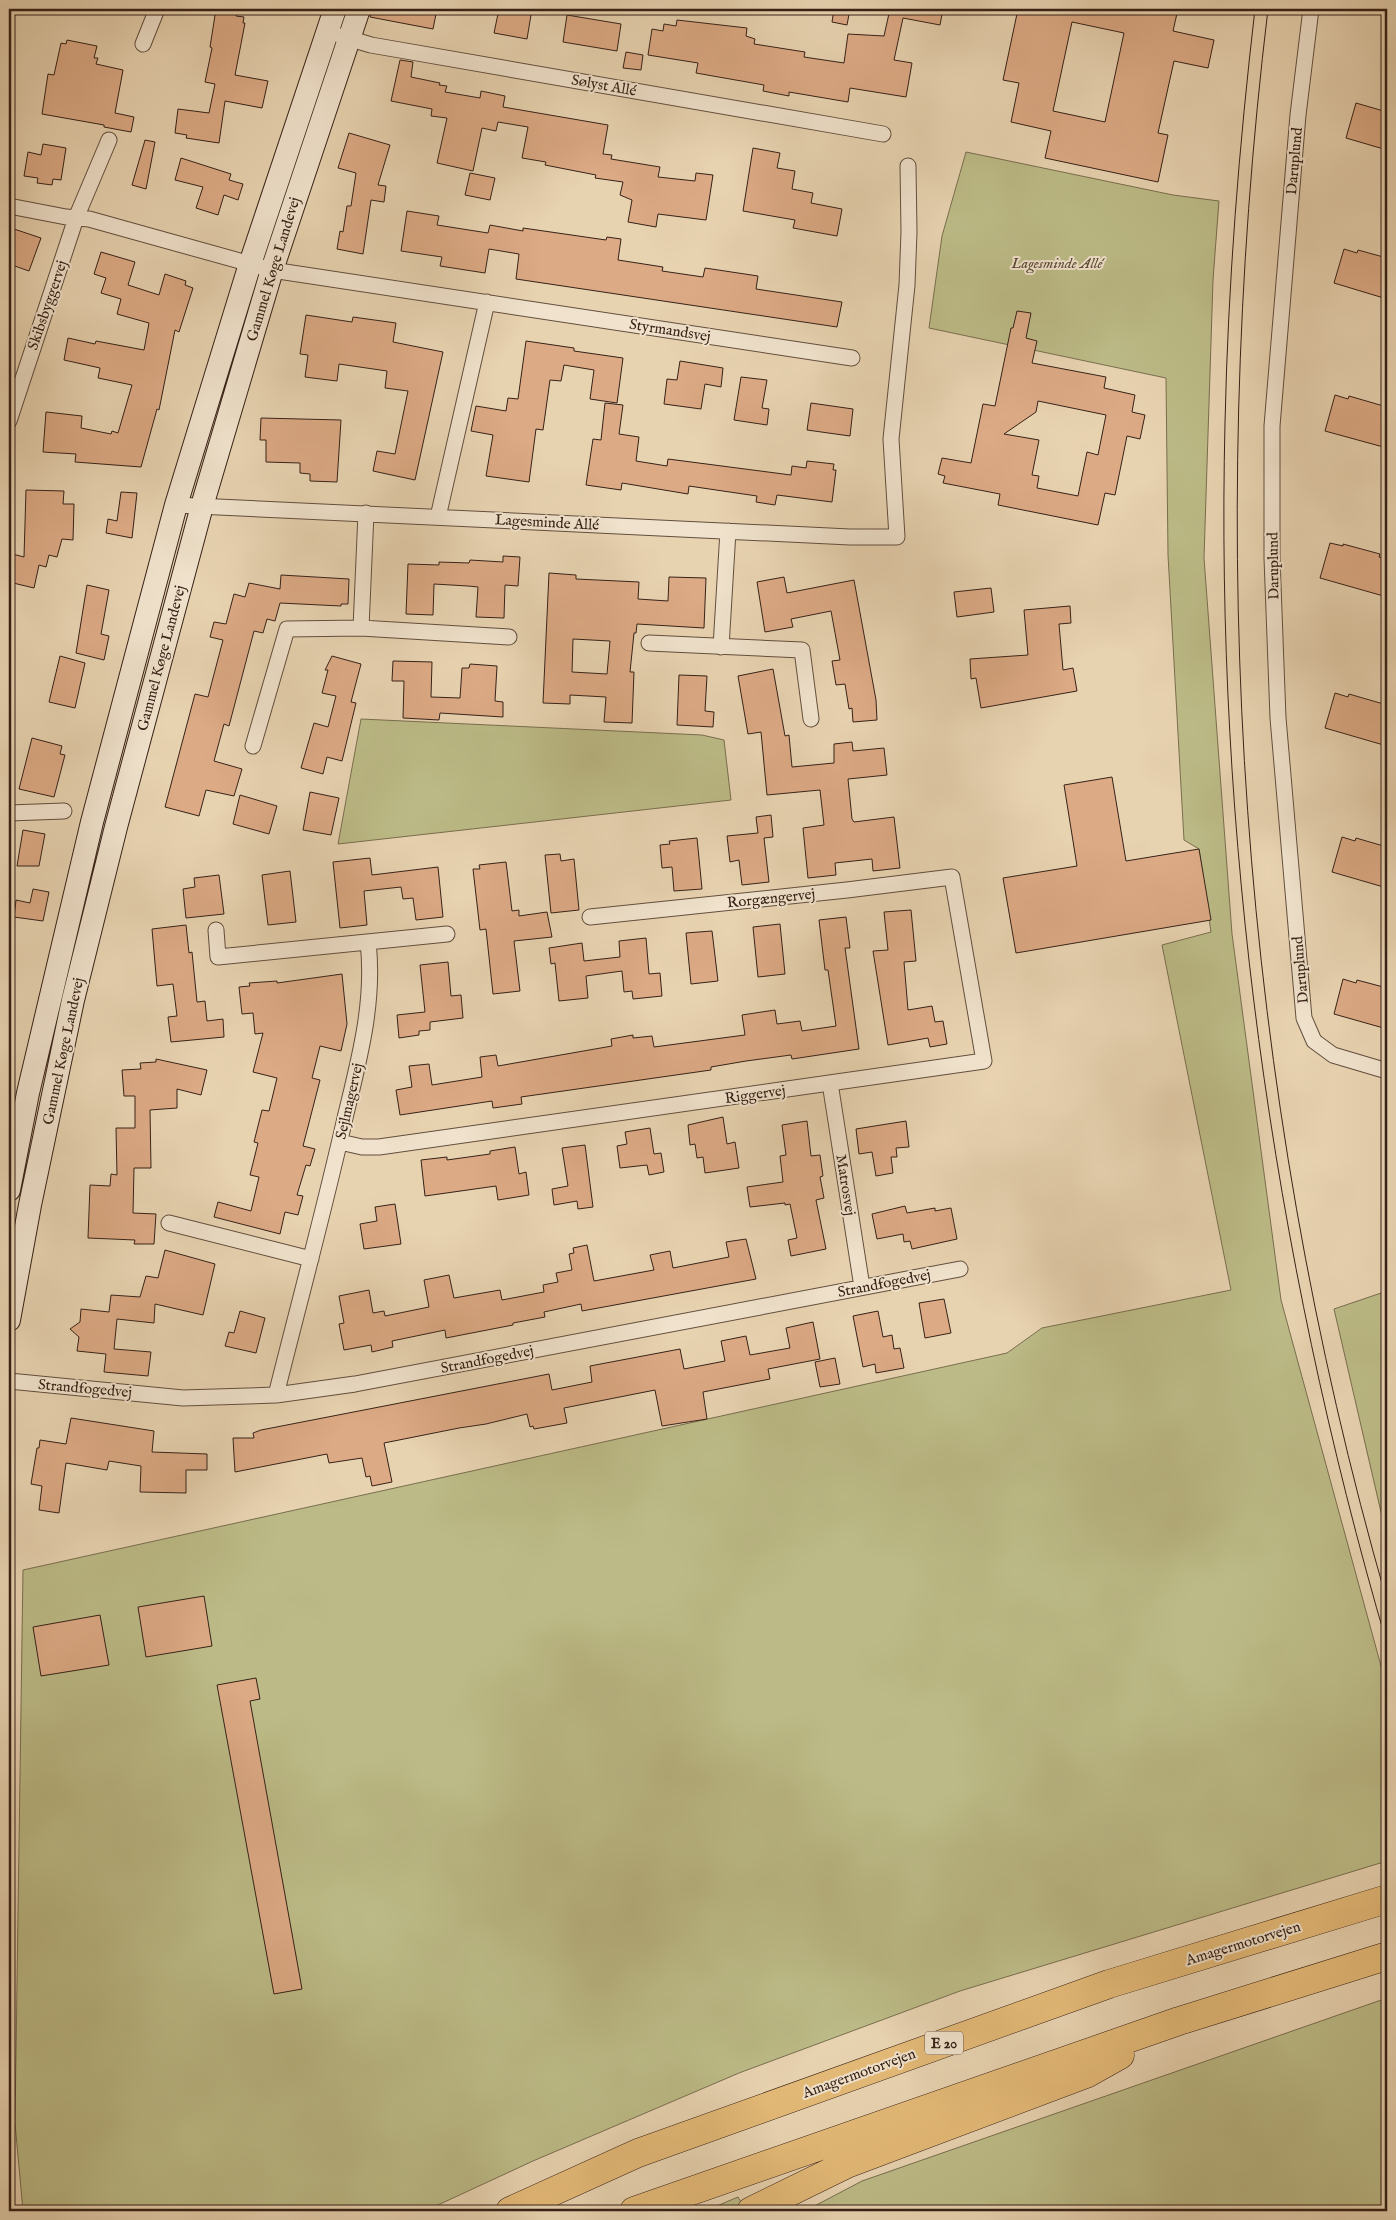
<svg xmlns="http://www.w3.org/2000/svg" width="1396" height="2220" viewBox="0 0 1396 2220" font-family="'IM FELL English',serif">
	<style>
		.green { fill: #bcbb87; stroke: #796e4f }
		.building { fill: #dcaa85; stroke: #362117; fill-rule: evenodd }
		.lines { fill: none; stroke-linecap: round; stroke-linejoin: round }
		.street-casing { stroke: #624e3e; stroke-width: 17 }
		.secondary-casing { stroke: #362117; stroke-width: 24 }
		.highway-casing { stroke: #362117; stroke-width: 29 }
		.street { stroke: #f0e2cc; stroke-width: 15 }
		.secondary { stroke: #f0e2cc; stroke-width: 22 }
		.highway { stroke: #e4ba78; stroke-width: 28 }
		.tram { stroke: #362117; stroke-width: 1 }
		.labels { text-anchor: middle; stroke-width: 4; stroke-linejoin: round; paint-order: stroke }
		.shield { fill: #f0e2cc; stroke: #6e5b4d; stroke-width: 1 }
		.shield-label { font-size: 14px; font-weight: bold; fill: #362117 }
		.street-label { font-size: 15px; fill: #362117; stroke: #f0e2cc }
		.park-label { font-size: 15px; font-style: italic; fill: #584833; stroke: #f0e2cc }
	</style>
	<rect width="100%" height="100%" fill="#e8d3b1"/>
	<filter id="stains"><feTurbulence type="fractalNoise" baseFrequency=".004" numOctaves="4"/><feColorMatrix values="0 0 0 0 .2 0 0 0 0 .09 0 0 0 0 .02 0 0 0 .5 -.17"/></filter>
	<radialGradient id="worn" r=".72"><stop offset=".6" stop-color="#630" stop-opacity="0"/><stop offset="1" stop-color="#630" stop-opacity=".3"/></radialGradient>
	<path class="green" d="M966,152L1173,195L1219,201L1213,280L1204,558L1232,934L1281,1300L1387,1688V1861L960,1991L739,2073L533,2161L425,2211H23L15,2123L23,1570L1007,1353L1042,1328L1231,1290L1162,945L1211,932L1199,849L1184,840L1168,555L1166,378L929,328L942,236Z
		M361,719L702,735L724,740L731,800L338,844Z
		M1387,1291V1538L1334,1309Z
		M1387,1998V2211H805L862,2181Z
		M738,2197L744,2207L736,2211H705Z"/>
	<path class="building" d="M216,9H237L236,16L244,17L243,23H245L235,75L268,81L262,108L225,101L219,143L186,138L187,135L175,133L178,109L209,113L215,84L205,82L212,48L210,47Z
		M372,9H437L433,29L370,17Z
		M499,9H532L527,39L494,33Z
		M834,9H850L847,25L832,22Z
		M890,9H943L940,25L903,18L894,60L912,63L906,97L850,88L848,102L789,92V96L763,91L764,85L696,73L698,63L648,55L652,29L663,31L664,24L676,26L677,20L747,28L746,36L755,39L754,44L805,52L804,57L844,63L848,34L884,36Z
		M1018,9H1178L1173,31L1214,40L1208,68L1174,61L1158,133L1168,135L1158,182L1045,158L1051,131L1011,122L1019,83L1003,80ZM1072,22L1124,33L1105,122L1053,111Z
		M567,15L621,24L617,51L563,42Z
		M67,40L97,46L94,58H98L96,64L123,70L115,113L134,117L131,132L104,127V125L42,114L48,74L54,75L61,43L66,44Z
		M626,52L643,55L641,70L623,68Z
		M400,60L413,62L411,77L440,83L439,85L447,86L445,92L480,98L481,91L505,96L503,107L608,125L603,154L612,155L611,159L660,167L658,177L695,181L696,173L713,175L706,220L658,214L656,227L628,222L632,200L620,195L623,182L595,178L596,175L545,165L546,162L522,158L528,127L498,122L496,131L482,128L473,171L437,163L447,118L431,116L432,109L391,101Z
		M1356,103L1387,112V150L1346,138Z
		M349,133L390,145L378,185L386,186L384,202L371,200L363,254L337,249L340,231L343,232L347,206H351L356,173L338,168Z
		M145,140L155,142L146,189L132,185Z
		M43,144L66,148L61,180L53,179L52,185L37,183L38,178L24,176L28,152L41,155Z
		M753,148L780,153L777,168L795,171L792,189L813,193L811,203L842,209L837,236L793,228L795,220L743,211Z
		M181,158L231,174L229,180L243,184L238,200L224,195L218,215L196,208L203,187L175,180Z
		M470,173L495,178L490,200L465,195Z
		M407,211L439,216L437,225L488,233L490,225L523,231V228L606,240L607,237L621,239L618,260L663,267L662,271L703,277L705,268L758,276L756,289L842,302L837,327L516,279L519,254L489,249L485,273L440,266L442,257L401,251Z
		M14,229L41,238L29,271L9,264V243Z
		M1344,249L1357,253L1358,250L1387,258V299L1334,283Z
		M101,252L135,262L128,285L159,295L165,274L186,281L185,285L193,288L179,332L175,330L159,410L157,409L141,467L75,462L76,454L43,452L46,412L82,416L81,428L111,434L112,431L118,433L132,385L98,378L100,368L64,360L68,338L95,344L96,341L144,350L149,323L117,314L121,299L101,293L106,278L94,274Z
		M1017,311L1031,313L1026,338L1037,341L1032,363L1106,377L1104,388L1135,395L1132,412L1145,415L1140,439L1127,436L1115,495L1105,493L1098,525L998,505L1000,494L943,483L945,476L938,474L942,458L971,463L983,404L995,406L1011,328H1013ZM1038,401L1106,415L1098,455L1087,452L1078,496L1037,488L1039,476L1032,475L1039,440L1004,434L1036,412Z
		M306,315L352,322L353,317L396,323L393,342L443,352L415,480L373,471L377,451L395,454L408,391L385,388L387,371L339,364L337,381L305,377L308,355L300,354Z
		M526,341L574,348V351L623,358L617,403L590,399L594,370L564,365L561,381L550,380L543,430L536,429L529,482L486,476L493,435L471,431L476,406L506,411L508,398L518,399Z
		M680,361L723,368L721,387L705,384L701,409L664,404L667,379L677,380Z
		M741,377L767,380L762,408L769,409L767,425L734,420Z
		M1335,395L1348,399L1349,396L1387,407V448L1325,431Z
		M605,403L623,405L619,434L639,437L636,461L667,466L668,459L791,475L792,466L806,468L807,461L834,464L833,470H836L832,502L777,495L775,505L756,502L757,496L689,486L688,494L622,483L621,490L586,485L593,439L601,440Z
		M811,403L853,409L850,436L807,430Z
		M261,418L341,420L337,482L310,481V474L300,473V463L266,462V440H260Z
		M26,490L64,491L63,504H74L73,540L62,539L57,557L49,555L46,567L39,565L34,588L9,582V553L24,557Z
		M121,492L137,493L132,538L106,533L108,519L117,521Z
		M1330,543L1343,546V544L1380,554L1379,557L1387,559V597L1320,578Z
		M503,556L520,557L518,586L505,585L504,618L476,617L478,587L468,586L434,584L433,615L406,614L408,564L439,565V562L469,563L470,560L503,562Z
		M549,573L576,575V579L639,582L638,599L668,601L669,577L706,578L704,628L637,624L636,633H634L630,672H634L632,723L604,722L606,697L570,695V704L543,703ZM573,639L610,641L607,674L572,672Z
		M281,575L349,579L348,604H341V606L280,603L275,621L267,619L263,633L254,631L229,726L224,724L214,761L242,769L234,796L206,790L199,816L165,807L195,694L208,697L223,640L210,637L214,622L226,624L234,594L245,597L249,583L280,589Z
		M784,577L787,593L854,580L876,700L877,720L853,722L852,708L849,709L845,684L836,685L832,661L840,660L831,611L791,619L793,627L765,632L757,582Z
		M87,585L109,590L101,634L109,636L104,660L76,653Z
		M991,588L994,612L957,617L954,592Z
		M1070,606L1071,623L1059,624L1063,670L1073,668L1077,691L981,708L976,678L971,679L970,659L1028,655L1024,610Z
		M60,656L85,663L75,708L49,702Z
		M332,656L361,664L351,702L356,703L342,761L327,757L323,774L301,768L314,723L328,727L336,696L322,693L328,670H325Z
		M393,661L432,662L431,697L460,698L462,668H469L470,664L497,666L495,701L503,702V717L440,713L439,720L403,718L404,681H392Z
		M773,669L785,736L789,735L792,767L834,763V744L852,742L853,751L884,748L887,775L848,779L852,819L854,822L894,817L900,868L873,871L872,859L835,863L836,875L808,878L803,828L824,825L820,790L767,795L761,732L748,734L738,676Z
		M679,675L707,676L705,711L714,712L713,727L677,725Z
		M1335,693L1348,697L1349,694L1387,705V746L1325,728Z
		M32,738L62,746L60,754L65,755L54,797L19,789Z
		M1112,777L1126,861L1199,849L1211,920L1016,953L1003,878L1077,866L1064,785Z
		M310,792L339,798L331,835L303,830Z
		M240,795L277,806L269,834L233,824Z
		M771,815L773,837L764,838L769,882L742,885L739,860L730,862L727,836L758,833L756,817Z
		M23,830L45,834L39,866H17Z
		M1342,837L1355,841L1356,838L1387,847V888L1332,872Z
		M697,838L702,889L674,891L672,867L662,868L660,845L670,844L669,841Z
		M560,854L561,861L574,859L579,910L551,913L545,855Z
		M370,858L372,875L438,867L443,917L416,920L413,898L403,899L401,887L364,891L367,925L340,928L333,862Z
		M506,862L512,911L519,910V916L547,912L552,937L514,941L520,991L493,994L486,929L480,930L473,869H480L479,865Z
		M290,871L296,922L268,925L262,875Z
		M219,875L224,914L186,918L183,889L195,887L194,878Z
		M33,889L49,892L43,921L14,917L16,900L30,903Z
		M911,910L916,961L904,962L908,1010L932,1006L935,1022L943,1021L947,1044L930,1047L928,1038L888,1045L873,951L888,950L884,912Z
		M846,917L850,948H845L859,1049L792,1059L791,1055L746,1061L711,1067V1070L521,1097L522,1104L493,1108L492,1101L400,1115L396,1090L412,1087L409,1066L429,1064L432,1085L482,1077L480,1057L496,1055L498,1066L612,1046L611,1039L633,1035V1038L652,1036L654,1047L745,1035L742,1015L775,1010L777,1024L800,1021L802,1031L836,1026L828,970H825L819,920Z
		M780,924L785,974L758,977L753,927Z
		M186,925L189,953L192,952L197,1002L205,1001L207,1021L223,1019L224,1037L171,1042L168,1017L177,1016L173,984L157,986L152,929Z
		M712,931L718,981L691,984L686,933Z
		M646,938L649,974L660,973L662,996L633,999L632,991L624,992L622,971L586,976L588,998L559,1001L555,963L551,964L549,948L582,943L584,961L620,957L619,941Z
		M448,962L451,996L461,995L463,1018L430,1022V1030L419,1031V1035L399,1038L397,1015L425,1012L420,965Z
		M342,974L347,1024L341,1051L320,1046L312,1078L320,1080L303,1146L315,1149L310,1166L306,1165L297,1195L303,1196L298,1215L285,1212L280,1234L214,1217L218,1202L251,1211L259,1177L250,1175L258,1143L254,1142L262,1110L269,1111L277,1078L253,1072L263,1033L255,1034L253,1013L242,1014L239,987L250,986L249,983L277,981V983Z
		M1343,979L1356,983L1357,980L1387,988V1029L1334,1014Z
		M156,1059L207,1070L201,1095L177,1089V1108L150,1110L151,1168H134L133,1213L156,1214L154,1244H134L135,1240L88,1238L90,1185L110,1186L111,1174L117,1175L116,1128H135V1096H124L122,1070L141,1069L140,1063L156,1062Z
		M723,1117L727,1144L735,1142L739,1168L705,1173L703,1157L697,1158L695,1144L690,1145L688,1125Z
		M807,1121L811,1156L820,1155L823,1176L820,1177L824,1198L816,1200L826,1249L791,1256L788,1240L797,1238L790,1204L785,1205V1203L750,1207L747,1187L783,1182L780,1156L786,1155L782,1125Z
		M906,1121L909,1147L896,1148L897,1157H891L893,1173L876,1176L872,1152L859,1154L856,1129Z
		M650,1128L654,1154L661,1153L664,1172L649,1175L647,1165L620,1168L617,1146L627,1144L625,1132Z
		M585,1145L593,1207L578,1209L577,1201L554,1205L552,1189L568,1186L562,1148Z
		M515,1147L519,1174L526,1172L529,1195L498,1200L496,1186L425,1196L421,1160L447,1157V1160L490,1154V1151Z
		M395,1204L401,1244L364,1249L360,1224L377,1221L375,1207Z
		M905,1206L907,1213L935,1208V1211L951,1208L957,1239L912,1249L910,1241L904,1242L903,1234L877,1239L872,1214Z
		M746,1239L756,1279L582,1311L581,1304L544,1312L545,1317L513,1323V1325L446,1338L445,1330L392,1341L393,1347L372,1352L371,1345L344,1350L339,1324L344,1323L339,1296L369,1290L373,1313L384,1311L385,1316L429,1307L424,1280L449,1275L454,1298L500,1290L502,1300L544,1292L543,1285L558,1282L556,1273L572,1270L569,1254L574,1253L573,1248L587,1245L594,1281L654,1270L650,1255L670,1251L673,1268L729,1257L726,1242Z
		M165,1250L215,1264L203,1315L155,1304L154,1323L117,1319L114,1349L151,1352L148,1376L104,1372L106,1354L77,1351L79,1337L70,1329L80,1322L81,1309L109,1312L111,1295L140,1297L146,1276L158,1278Z
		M944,1299L951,1333L925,1338L919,1303Z
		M240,1311L265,1318L256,1353L225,1346L229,1332L234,1333Z
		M878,1311L883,1337L892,1335L894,1349L900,1348L904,1368L876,1373L875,1364L863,1367L853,1316Z
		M813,1322L820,1359L768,1369L770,1379L703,1392L707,1419L662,1426L655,1390L564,1408L567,1423L534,1429L533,1426L530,1427L527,1414L486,1424L459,1428L384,1443L392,1482L372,1486L370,1476L366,1477L362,1458L329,1463L327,1454L235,1472L233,1438H254L253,1433L261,1430L549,1374L552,1390L592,1382L590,1366L680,1349L684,1369L725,1361L721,1341L746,1336L750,1355L790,1348L786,1328Z
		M835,1358L840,1384L820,1387L815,1362Z
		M71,1418L154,1431L152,1452L207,1454V1470H186V1493L140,1492L141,1466L109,1461L107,1470L66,1463L59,1513L39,1510L42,1486L31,1484L37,1448H39L40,1440L66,1444Z
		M204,1596L212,1646L146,1657L138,1607Z
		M100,1615L109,1665L41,1676L33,1627Z
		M256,1678L260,1699L250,1701L302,1989L274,1994L217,1685Z"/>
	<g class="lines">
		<g class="street-casing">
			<path id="street" d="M1311,9L1298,115L1272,426V558L1278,718L1304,1018L1314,1041L1333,1055L1387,1071
				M341,36L371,45L883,134
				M143,44L157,9
				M9,206L66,217L89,219L272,270L852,358
				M9,421L76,218L109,140
				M176,505L850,537H897L891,439L907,285L909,232L908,166
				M438,517L487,302
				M361,628L366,513
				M649,643L802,650L811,719
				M721,647L728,531
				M253,746L287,629L361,628L509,637
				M9,813L64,811
				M216,930L218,957L447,934
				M830,1083L862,1287
				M340,1142L362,1147H379L984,1061L952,877L847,890L590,917
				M169,1223L311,1259
				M9,1381L183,1398L276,1395L355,1384L960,1269
				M276,1395C299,1303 324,1211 345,1118C359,1060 375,1002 368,942"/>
		</g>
		<g class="secondary-casing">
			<path id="secondary" d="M9,1190L28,1093L92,822L176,505L250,264L335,9
				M9,1320L30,1205L73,1000L116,827L202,506L272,270L359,9"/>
		</g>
		<g class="highway-casing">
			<path id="highway" d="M510,2211L638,2153L1109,1984L1387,1899
				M634,2211L1179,2021L1387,1956
				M751,2211L847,2164L1086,2074L1120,2055"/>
		</g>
		<use href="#street" class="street"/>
		<use href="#secondary" class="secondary"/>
		<use href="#highway" class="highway"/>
		<path class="tram" d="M1255,9C1239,146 1228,284 1225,423C1215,834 1271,1249 1387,1644
			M1268,9C1204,540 1238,1085 1387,1601"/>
	</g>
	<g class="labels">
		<rect class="shield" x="925" y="2031.5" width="38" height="23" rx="4"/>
		<g class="shield-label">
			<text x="944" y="2048">E 20</text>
		</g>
		<g class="street-label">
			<text transform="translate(604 85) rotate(10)" y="5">Sølyst Allé</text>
			<text transform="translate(1294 161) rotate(-85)" y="5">Daruplund</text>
			<text transform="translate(273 269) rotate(-73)" y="5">Gammel Køge Landevej</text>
			<text transform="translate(47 305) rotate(-71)" y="5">Skibsbyggervej</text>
			<text transform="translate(670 330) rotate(9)" y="5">Styrmandsvej</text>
			<text transform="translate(547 522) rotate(3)" y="5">Lagesminde Allé</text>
			<text transform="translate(1273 566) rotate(-91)" y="5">Daruplund</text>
			<text transform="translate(161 658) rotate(-75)" y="5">Gammel Køge Landevej</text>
			<text transform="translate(771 898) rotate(-6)" y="5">Rorgængervej</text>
			<text transform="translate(1300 970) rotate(-95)" y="5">Daruplund</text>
			<text transform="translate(63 1051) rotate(-78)" y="5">Gammel Køge Landevej</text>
			<text transform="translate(755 1094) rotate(-8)" y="5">Riggervej</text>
			<text transform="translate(349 1101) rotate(-77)" y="5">Sejlmagervej</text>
			<text transform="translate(846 1185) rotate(81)" y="5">Matrosvej</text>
			<text transform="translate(884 1283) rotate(-11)" y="5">Strandfogedvej</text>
			<text transform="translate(487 1359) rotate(-11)" y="5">Strandfogedvej</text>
			<text transform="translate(85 1388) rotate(5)" y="5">Strandfogedvej</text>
			<text transform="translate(1243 1943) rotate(-17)" y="5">Amagermotorvejen</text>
			<text transform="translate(859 2073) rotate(-20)" y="5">Amagermotorvejen</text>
		</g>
		<g class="park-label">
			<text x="1057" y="268">Lagesminde Allé</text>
		</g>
	</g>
	<rect width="1396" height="2220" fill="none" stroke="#e8d3b1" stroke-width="30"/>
	<rect x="10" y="10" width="1376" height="2200" fill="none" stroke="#362117" stroke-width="2.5"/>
	<rect x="15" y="15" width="1366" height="2190" fill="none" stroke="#362117"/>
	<rect width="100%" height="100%" filter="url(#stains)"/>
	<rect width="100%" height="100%" fill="url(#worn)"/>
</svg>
